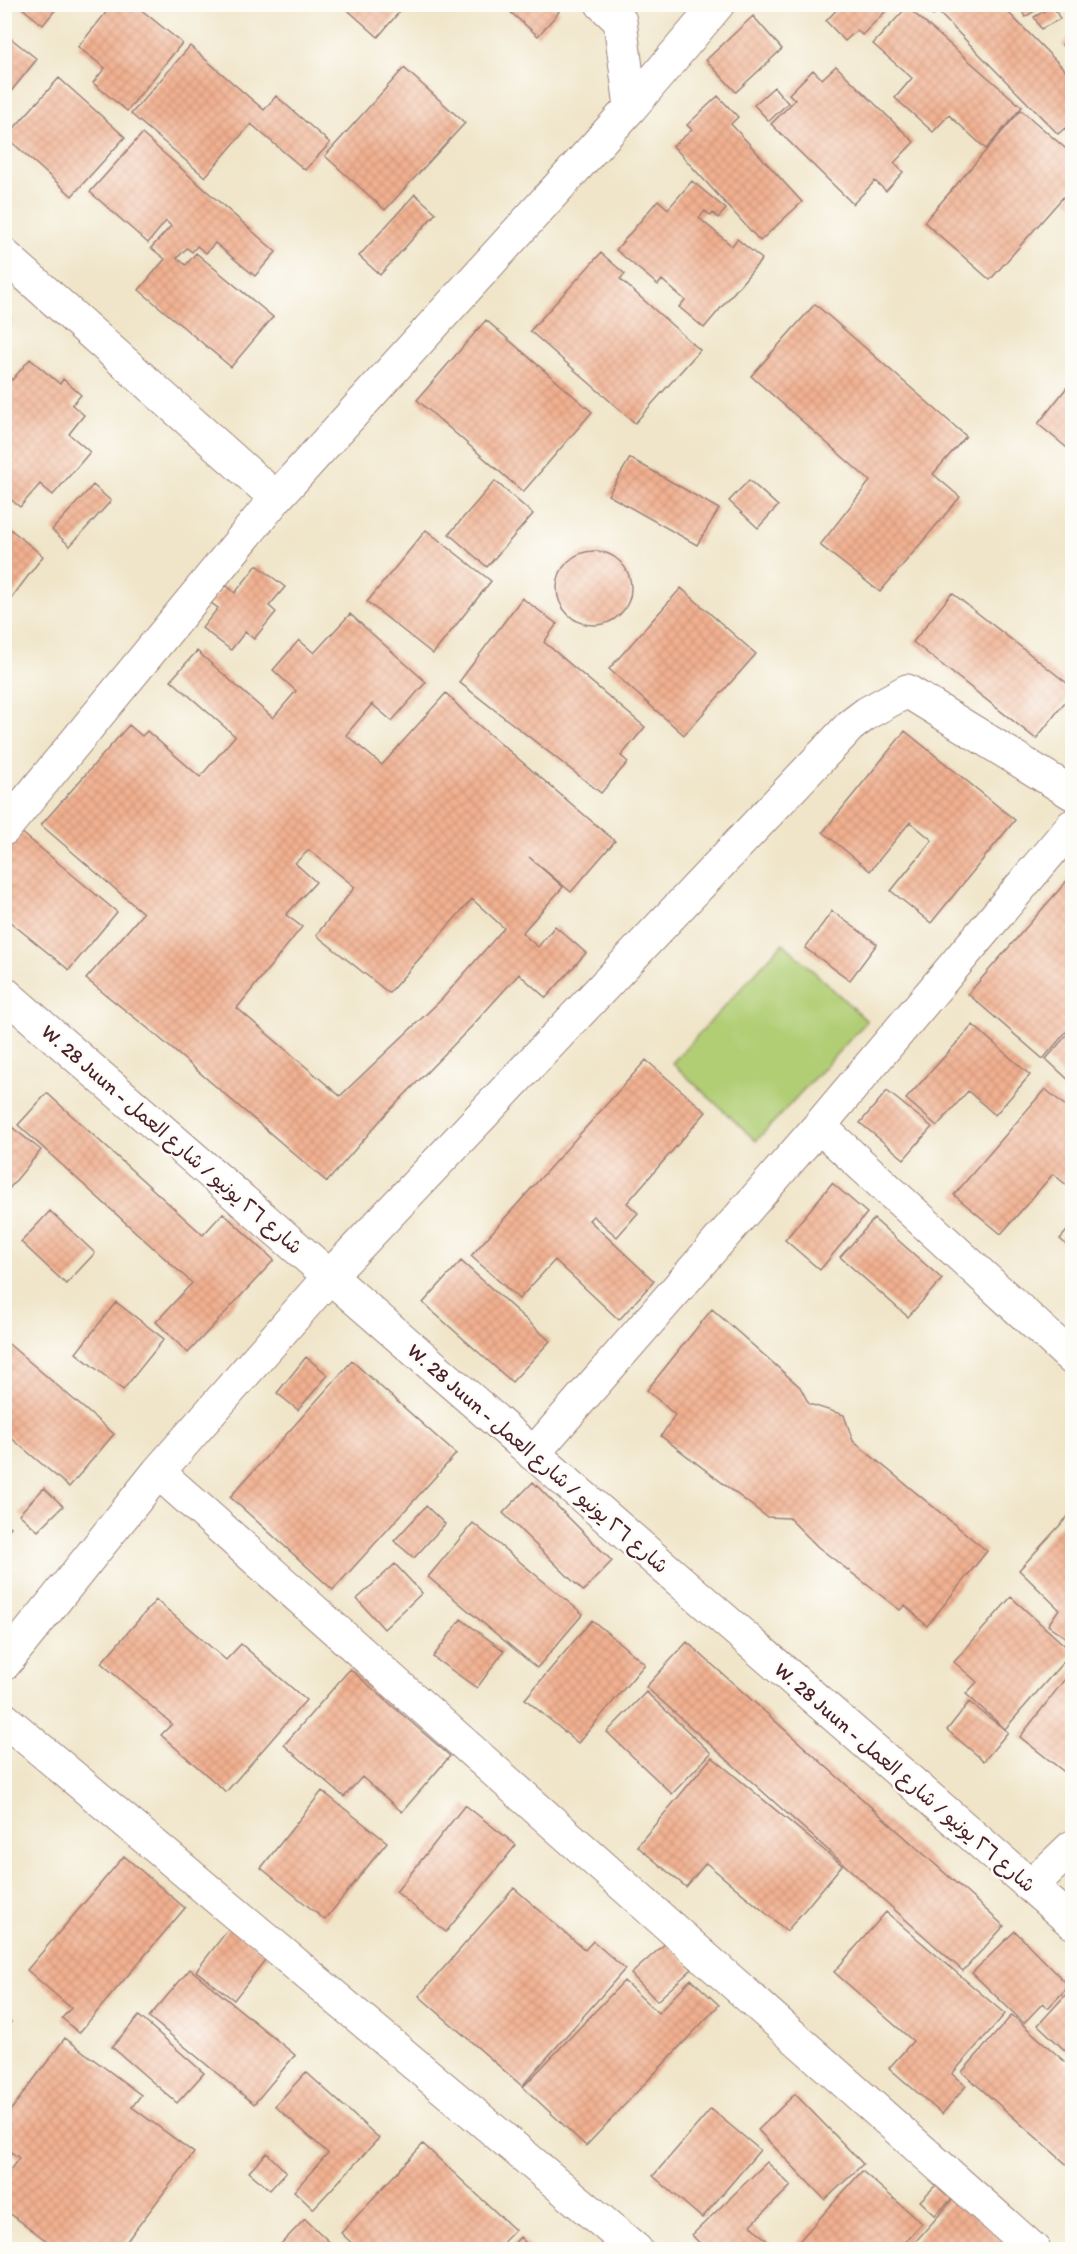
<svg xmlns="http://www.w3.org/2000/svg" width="1077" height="2254" viewBox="0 0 1077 2254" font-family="Itim,'Playpen Sans Arabic',sans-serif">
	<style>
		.green { fill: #b1ce75; stroke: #7e7650; stroke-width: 1.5 }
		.building { fill: url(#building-cross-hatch); fill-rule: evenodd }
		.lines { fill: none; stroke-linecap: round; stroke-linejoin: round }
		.street-casing { stroke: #9d827a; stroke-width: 35 }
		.secondary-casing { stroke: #9d827a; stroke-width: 35 }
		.street { stroke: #fff; stroke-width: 33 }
		.secondary { stroke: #fff; stroke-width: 33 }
		.labels { text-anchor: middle; stroke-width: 5; stroke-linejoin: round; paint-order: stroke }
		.street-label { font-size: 20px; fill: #4a1f2b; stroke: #fdfcf7 }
	</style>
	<defs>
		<pattern id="building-cross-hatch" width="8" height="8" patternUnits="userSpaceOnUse" patternTransform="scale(1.5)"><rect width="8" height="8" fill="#f1b090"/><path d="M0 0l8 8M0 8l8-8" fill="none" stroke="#d0977c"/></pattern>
	</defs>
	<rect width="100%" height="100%" fill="#fdfcf7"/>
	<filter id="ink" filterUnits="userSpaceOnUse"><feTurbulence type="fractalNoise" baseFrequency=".0167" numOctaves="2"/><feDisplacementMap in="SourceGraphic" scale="12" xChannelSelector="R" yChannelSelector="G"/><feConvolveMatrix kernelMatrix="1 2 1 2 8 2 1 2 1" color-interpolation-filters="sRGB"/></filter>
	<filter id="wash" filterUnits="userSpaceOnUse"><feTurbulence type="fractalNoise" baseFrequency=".008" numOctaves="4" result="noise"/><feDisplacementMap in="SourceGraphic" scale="24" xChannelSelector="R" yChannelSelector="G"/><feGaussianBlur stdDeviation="1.35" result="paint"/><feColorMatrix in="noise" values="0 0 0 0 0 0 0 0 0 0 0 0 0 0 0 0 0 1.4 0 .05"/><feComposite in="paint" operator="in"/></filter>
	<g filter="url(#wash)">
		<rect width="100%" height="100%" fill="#f0e5c9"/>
		<path class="green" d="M783,943L867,1021L756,1141L672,1063Z"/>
		<g id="blocks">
			<path class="building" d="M17,4H60L43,25Z
				M113,4H134L182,43L127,111L93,83L105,68L78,47Z
				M341,4H406L378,37Z
				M501,4H551L559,12L538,36Z
				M842,4H893L862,35L857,30L845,41L826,21Z
				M1018,4H1046L1025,17Z
				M922,5H1001L1072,77V136L1065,128L1058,134L937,11L933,16Z
				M1053,6L1060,19L1041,29L1034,17Z
				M907,7L1022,107L986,149L949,115L933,132L895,98L912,78L873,44Z
				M753,16L782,49L736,92L706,60Z
				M4,33L37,59L4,100Z
				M1072,33V54L1062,45Z
				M190,46L264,110L276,96L330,143L305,170L251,124L205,177L131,114Z
				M836,66L914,142L894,163L903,172L886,191L875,181L853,204L771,124L795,100L789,94L813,70L822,79Z
				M404,68L465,123L385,210L325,156Z
				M59,78L125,137L72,196L6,137Z
				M774,87L788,103L769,121L754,105Z
				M718,96L738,117L731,124L802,202L760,241L673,146L692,130L687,125Z
				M1021,110L1072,154V187L990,280L924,222Z
				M142,134L276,252L255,276L215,243L206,253L197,246L192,252L187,248L177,258L186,265L196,253L273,317L231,367L139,290L165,259L151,248L171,226L166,221L148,243L90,192Z
				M692,181L726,209L718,218L713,213L711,216L705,211L699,218L732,246L737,239L762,259L704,328L679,307L685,300L662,280L658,285L616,250L658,200L668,209Z
				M1072,192V204L1066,199Z
				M415,194L436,213L380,275L359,256Z
				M601,253L625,274L620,279L700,350L635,423L530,331Z
				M815,304L966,436L933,474L960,497L880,592L820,545L870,481L751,376Z
				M4,312L11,318L4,325Z
				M486,320L592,412L523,492L417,400Z
				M30,359L60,384L63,379L81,395L72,405L84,415L69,434L90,452L53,495L40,484L20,507L4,494V373L12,380Z
				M1072,381V452L1038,424Z
				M630,458L719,509L697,545L608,495Z
				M749,480L778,506L758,528L729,501Z
				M495,481L533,514L487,567L449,534Z
				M93,485L111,501L70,546L52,530Z
				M4,524L43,556L4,608Z
				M426,530L491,581L433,654L367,602Z
				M557 588a37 37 0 1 1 74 0a37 37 0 1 1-74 0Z
				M257,565L285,587L269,606L276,612L254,639L245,632L231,650L202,628L218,608L211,603L226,585L235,593Z
				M681,588L756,654L684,735L609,669Z
				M952,593L1072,687V693L1036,739L913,642Z
				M522,598L557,624L544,642L645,727L621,756L628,762L601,793L459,682Z
				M350,614L426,682L392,721L372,704L346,735L382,765L446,693L468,716L615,841L571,892L529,857L563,887L522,933L538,947L555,926L586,953L546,998L519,974L472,1026L385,1115L327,1182L150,1030L86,979L143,913L41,825L129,725L142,736L147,731L200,777L235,736L171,680L197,651L273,718L296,691L273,670L299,640L314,653ZM309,850L355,887L316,935L389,993L472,899L504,928L442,999L340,1096L237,1008L302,927L286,915L316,882L295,863Z
				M905,731L1015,820L931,923L891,891L932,840L910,822L870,871L823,832Z
				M20,831L117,912L69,970L4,917V850Z
				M1072,875V1025L1043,1059L968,994Z
				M832,911L877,944L850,980L805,948Z
				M973,1025L1030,1075L995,1115L968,1091L937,1126L906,1099Z
				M1072,1029V1083L1046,1059Z
				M646,1060L706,1112L627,1203L638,1213L617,1237L593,1216L589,1220L654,1281L619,1320L555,1260L519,1299L471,1256Z
				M1045,1089L1072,1111V1183L1069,1187L1053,1174L1001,1234L954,1195Z
				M887,1091L932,1127L904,1159L860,1123Z
				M47,1093L203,1235L223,1213L274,1260L188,1353L156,1322L192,1283L18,1125Z
				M4,1121L41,1150L4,1195Z
				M832,1183L867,1213L820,1270L785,1240Z
				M50,1211L95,1253L66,1284L21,1242Z
				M874,1219L942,1279L908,1317L840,1257Z
				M1072,1225V1250L1060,1239Z
				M461,1261L550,1341L512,1382L423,1303Z
				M116,1302L164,1339L123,1390L76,1353Z
				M712,1309L800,1387L809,1404L844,1415L853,1441L987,1551L927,1626L905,1605L900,1610L818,1547L789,1518L767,1517L661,1436L675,1415L647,1390Z
				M4,1340L114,1434L69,1487L4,1432Z
				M306,1357L328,1375L298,1410L277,1393Z
				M352,1361L456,1454L333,1590L230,1497Z
				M533,1482L612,1561L583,1591L503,1513Z
				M44,1488L63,1506L38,1531L19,1514Z
				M426,1506L445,1524L414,1558L394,1541Z
				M1072,1512V1642L1048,1625L1059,1609L1019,1570Z
				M4,1522L11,1527L4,1534Z
				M473,1523L583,1614L537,1668L428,1577Z
				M395,1564L422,1593L384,1629L357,1599Z
				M1011,1597L1072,1652L1005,1729L966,1694L977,1682L954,1662Z
				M156,1600L226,1660L241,1644L306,1700L226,1792L161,1735L172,1724L101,1663Z
				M461,1619L504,1651L477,1688L433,1657Z
				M592,1620L645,1664L578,1743L525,1699Z
				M687,1642L1004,1926L963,1971L646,1687Z
				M350,1669L450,1756L402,1812L362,1777L344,1797L284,1745Z
				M1072,1670V1778L1020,1737Z
				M646,1692L711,1753L672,1794L607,1732Z
				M969,1702L1008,1732L984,1761L947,1730Z
				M712,1757L842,1865L787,1931L706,1863L686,1887L637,1846Z
				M322,1791L387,1842L325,1920L261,1868Z
				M465,1805L516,1845L446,1932L396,1892Z
				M124,1856L185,1908L79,2033L62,2018L71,2008L27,1970Z
				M514,1888L585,1950L593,1941L625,1969L522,2086L419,1996Z
				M886,1912L1005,2014L952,2074L966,2086L942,2114L889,2068L913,2041L834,1972Z
				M230,1927L268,1956L234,2000L196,1971Z
				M1015,1931L1069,1986L1048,2008L1043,2003L1024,2023L972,1973Z
				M667,1942L692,1969L657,2001L631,1974Z
				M190,1969L295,2055L254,2104L149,2017Z
				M691,1979L719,2005L586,2146L523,2087L624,1981L658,2013Z
				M1072,1988V2057L1038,2025Z
				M1012,2015L1072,2068V2169L962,2072Z
				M4,2016L11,2022L4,2030Z
				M139,2016L204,2073L177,2103L112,2047Z
				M65,2038L141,2095L132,2107L194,2153L120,2250H59L4,2209V2178L19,2158L4,2147V2119Z
				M306,2072L379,2138L313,2209L294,2191L328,2153L275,2106Z
				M795,2094L863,2164L825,2200L758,2130Z
				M711,2109L760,2150L702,2218L653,2176Z
				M423,2144L515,2230L496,2250H359L341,2233Z
				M267,2153L286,2172L270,2190L249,2172Z
				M767,2162L791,2186L751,2225L776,2250H706L692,2235Z
				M862,2171L922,2223L898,2250H791Z
				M940,2181L955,2196L935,2215L920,2201Z
				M956,2196L1012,2250H908Z
				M305,2219L338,2250H275Z
				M520,2237L533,2250H508Z"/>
		</g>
	</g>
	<g filter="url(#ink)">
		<use href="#blocks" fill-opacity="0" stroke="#9d827a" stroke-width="1.5"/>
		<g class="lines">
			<g class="street-casing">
				<path id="street" d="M602,4L620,21L631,107
					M4,255L276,498
					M4,829L276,498L631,107L718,4
					M819,1126L1072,1358
					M533,1454L819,1126L1072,826
					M158,1472L1034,2250
					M4,1664L158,1472L329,1277L850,726L867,713L907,691L1072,793
					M4,1719L636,2250
					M1031,1886L1072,1847"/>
			</g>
			<g class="secondary-casing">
				<path id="secondary" d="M4,993L1072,1922"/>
			</g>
			<use href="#street" class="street"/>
			<use href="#secondary" class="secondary"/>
		</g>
	</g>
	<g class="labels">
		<g class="street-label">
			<text transform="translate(172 1139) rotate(41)" y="7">W. 28 Juun - شارع ٢٦ يونيو / شارع العمل</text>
			<text transform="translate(538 1458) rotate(41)" y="7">W. 28 Juun - شارع ٢٦ يونيو / شارع العمل</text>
			<text transform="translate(905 1777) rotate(41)" y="7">W. 28 Juun - شارع ٢٦ يونيو / شارع العمل</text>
		</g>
	</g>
	<rect width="1077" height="2254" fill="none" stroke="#fdfcf7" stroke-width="24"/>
</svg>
